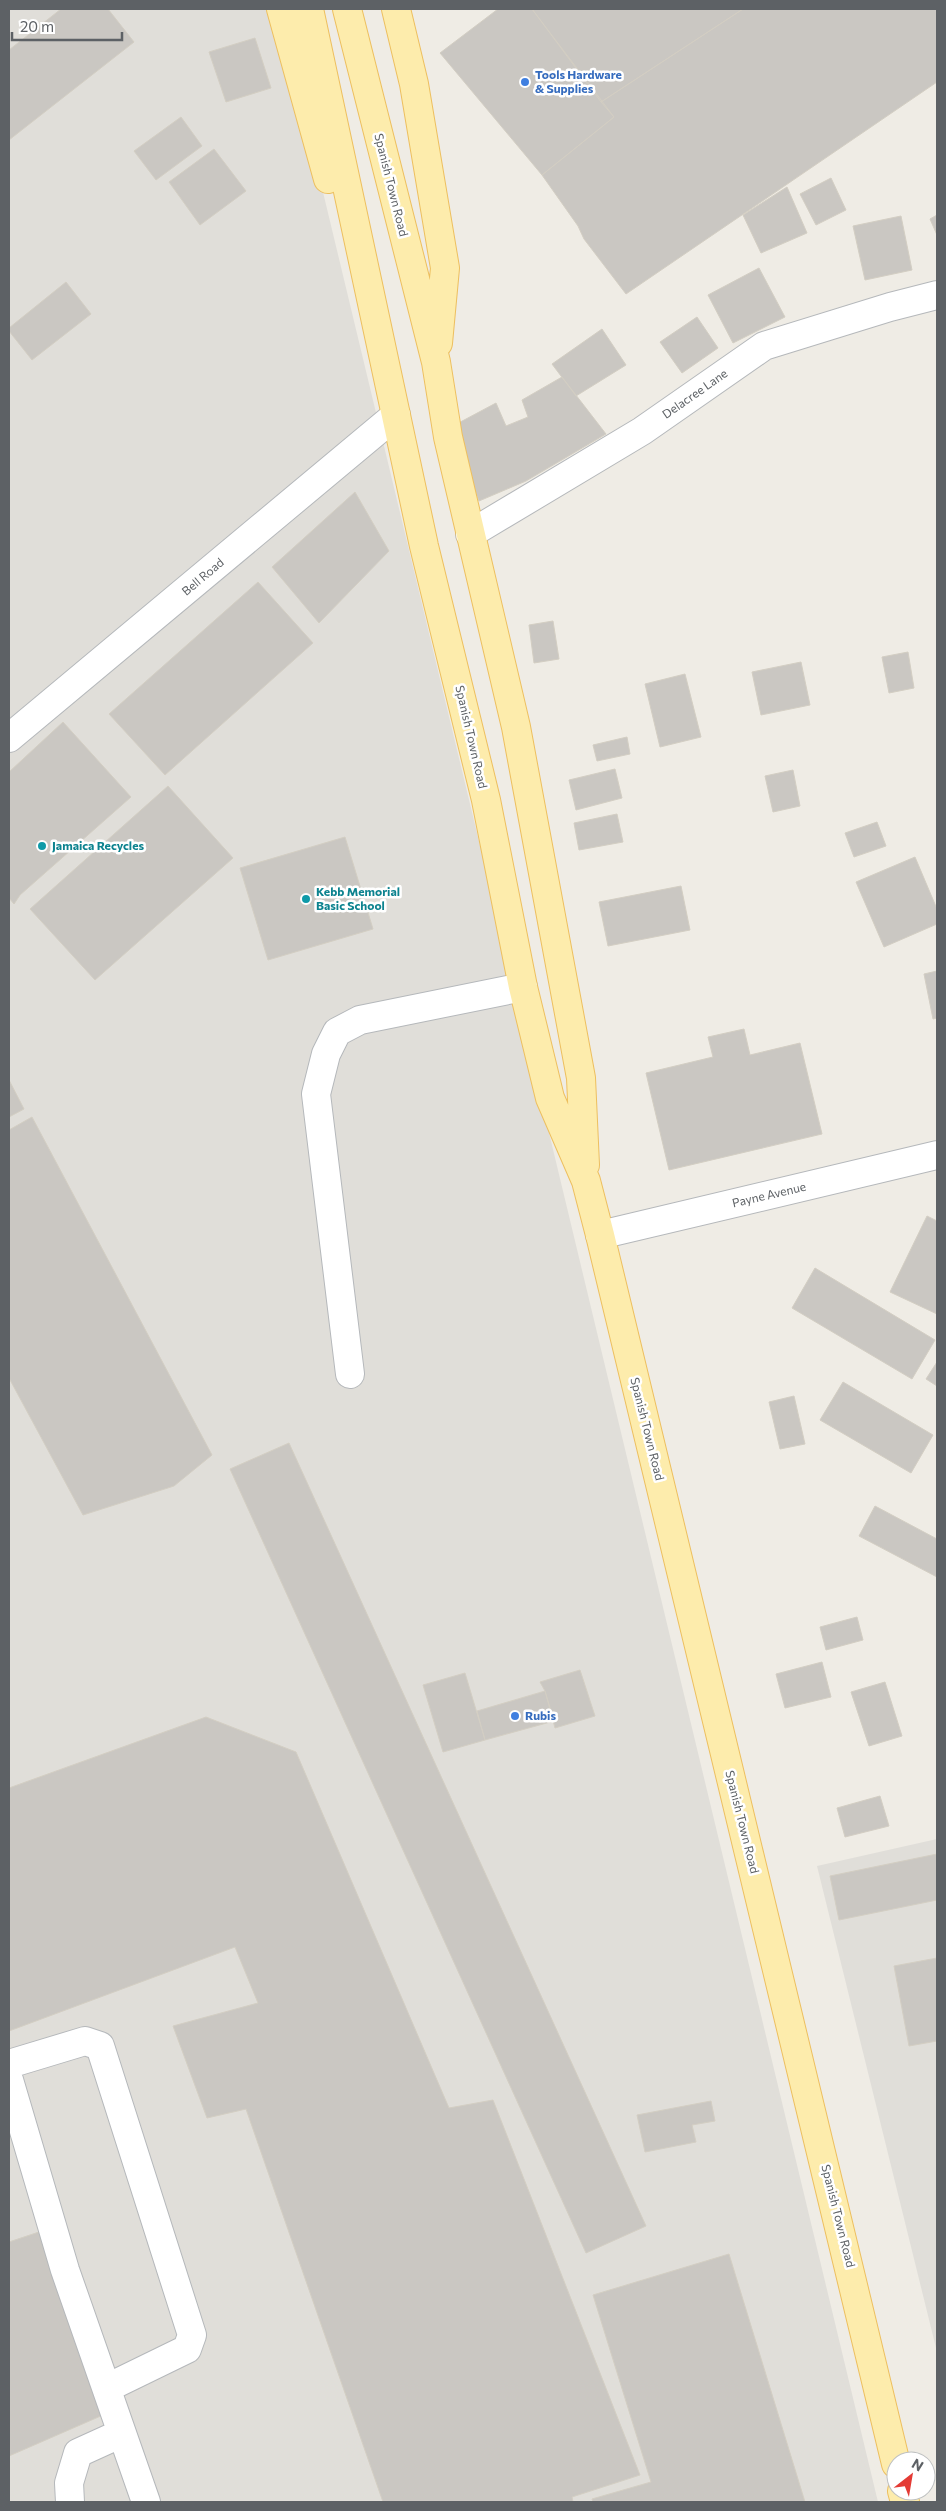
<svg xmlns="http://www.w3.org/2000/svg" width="946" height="2511" viewBox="0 0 946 2511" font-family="Commissioner,sans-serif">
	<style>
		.industrial { fill: #e0ded9 }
		.building { fill: #cac7c2; stroke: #d3cec3 }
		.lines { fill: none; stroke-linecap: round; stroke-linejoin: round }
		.minor-casing { stroke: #b5b8bb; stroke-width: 30 }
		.major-casing { stroke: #edbf5f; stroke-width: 30 }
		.minor { stroke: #fff; stroke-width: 28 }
		.major { stroke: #fdecac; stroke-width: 28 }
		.shop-dot { fill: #3f7fe0; stroke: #fff; stroke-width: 2 }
		.culture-dot { fill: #0f9aa8; stroke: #fff; stroke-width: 2 }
		.labels { text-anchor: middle; stroke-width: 5; stroke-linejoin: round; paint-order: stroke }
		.shop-label { font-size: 12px; font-weight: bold; fill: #366cbe; stroke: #fff; text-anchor: start }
		.street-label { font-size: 12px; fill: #5d6165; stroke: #fff }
		.culture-label { font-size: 12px; font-weight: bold; fill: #0d838f; stroke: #fff; text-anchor: start }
	</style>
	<rect width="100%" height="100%" fill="#efece5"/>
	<path class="industrial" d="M9,9H279L878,2502H9Z
		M937,1839V2352L817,1866Z"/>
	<path class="building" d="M61,9H108L134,42L9,140V50Z
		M498,9H532L614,117L542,175L440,53Z
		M532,9H743L601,102Z
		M743,9H937V82L626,294L584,239L578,226L542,175L614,117L601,102Z
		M255,38L271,88L226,102L209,52Z
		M181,117L202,146L156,180L134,151Z
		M214,149L246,191L200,225L169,182Z
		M831,178L846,210L816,225L800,194Z
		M787,187L807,233L761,253L743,215Z
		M937,215V235L930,219Z
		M901,216L912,270L865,280L853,226Z
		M759,268L785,317L733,343L708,295Z
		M66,282L91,314L32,360L9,331V328Z
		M697,317L718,348L682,373L660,342Z
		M602,329L626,365L576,396L552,364Z
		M562,377L606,434L526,481L479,501L451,427L496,403L506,426L528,417L522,400Z
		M355,492L389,551L319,623L272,567Z
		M258,582L313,643L165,775L109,714Z
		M553,621L559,659L534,663L529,625Z
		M908,652L914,688L889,693L882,657Z
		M801,662L810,705L761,715L752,672Z
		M685,674L701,737L660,747L645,684Z
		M63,722L131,797L20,895L14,904L9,898V772Z
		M627,737L630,754L597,761L593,745Z
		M615,769L622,798L576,810L569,780Z
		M793,770L800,806L773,812L765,776Z
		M168,786L233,858L95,980L30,909Z
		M617,814L623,842L579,850L574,823Z
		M877,822L886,846L854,857L845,833Z
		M345,837L373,929L268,960L240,868Z
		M915,857L937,909V924L884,947L856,882Z
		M681,886L690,930L608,946L599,902Z
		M937,971V1018L933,1019L924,974Z
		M744,1029L750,1055L800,1043L822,1134L669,1170L646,1073L713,1057L708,1037Z
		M9,1080L24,1109L9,1117Z
		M32,1117L212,1455L174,1486L83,1515L9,1378V1130Z
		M927,1216L937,1221V1314L890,1292Z
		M815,1268L935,1340L912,1379L792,1308Z
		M937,1362V1386L926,1379Z
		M843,1382L933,1435L911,1473L820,1420Z
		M794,1396L805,1444L780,1449L769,1402Z
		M289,1443L646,2226L586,2253L230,1469Z
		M875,1506L937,1539V1577L859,1536Z
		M857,1617L863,1640L826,1650L820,1627Z
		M822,1662L831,1697L785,1708L776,1674Z
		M580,1670L595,1716L555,1728L545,1691L540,1682Z
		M465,1673L485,1740L443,1752L423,1685Z
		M885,1682L902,1736L869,1746L851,1692Z
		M545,1691L554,1721L485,1740L477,1711Z
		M206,1717L296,1752L449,2108L493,2100L640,2475L572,2497L573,2502H383L246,2109L207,2118L173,2026L258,2003L235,1947L9,2031V1788Z
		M880,1796L889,1826L845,1837L837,1808Z
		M937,1854V1900L839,1920L830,1876Z
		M937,1958V2041L909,2046L894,1966Z
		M711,2101L715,2121L692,2125L696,2142L645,2152L637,2115Z
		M39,2232L103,2415L9,2456V2242Z
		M729,2254L805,2502H593L592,2499L651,2482L593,2295Z"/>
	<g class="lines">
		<g class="minor-casing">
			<path id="minor" d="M470,534L642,431L764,346L890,307L937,295
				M9,738L396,415
				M600,1235L937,1155
				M350,1374L316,1094L326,1054L337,1032L360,1020L523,987
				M9,2064L85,2041L100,2046L192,2335L187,2349L107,2388
				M9,2080L65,2270L146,2502
				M70,2502L69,2483L78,2453L122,2433"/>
		</g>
		<g class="major-casing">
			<path id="major" d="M281,9L328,179
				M309,9L424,546L486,800L523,987L550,1098L586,1181L600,1235L896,2464
				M347,9L436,362L448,437L516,727L581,1078L585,1165
				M396,9L414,84L445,268L438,343
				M902,2491L905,2502"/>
		</g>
		<use href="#minor" class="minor"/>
		<use href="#major" class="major"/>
	</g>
	<g class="shop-dot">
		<circle cx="525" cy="82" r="5"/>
		<circle cx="515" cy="1716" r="5"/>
	</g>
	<g class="culture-dot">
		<circle cx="42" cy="846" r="5"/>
		<circle cx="306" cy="899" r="5"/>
	</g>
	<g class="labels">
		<g class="shop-label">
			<text x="535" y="79">Tools Hardware<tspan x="535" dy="14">&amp; Supplies</tspan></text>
			<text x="525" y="1720">Rubis</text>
		</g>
		<g class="street-label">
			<text transform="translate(391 185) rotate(76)" y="4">Spanish Town Road</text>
			<text transform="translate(695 394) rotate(-35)" y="4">Delacree Lane</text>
			<text transform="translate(203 577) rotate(-40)" y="4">Bell Road</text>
			<text transform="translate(471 737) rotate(77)" y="4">Spanish Town Road</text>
			<text transform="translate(769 1195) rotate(-13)" y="4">Payne Avenue</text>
			<text transform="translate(647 1429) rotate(76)" y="4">Spanish Town Road</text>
			<text transform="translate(742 1822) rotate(76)" y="4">Spanish Town Road</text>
			<text transform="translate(838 2216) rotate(76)" y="4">Spanish Town Road</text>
		</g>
		<g class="culture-label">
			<text x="52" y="850">Jamaica Recycles</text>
			<text x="316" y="896">Kebb Memorial<tspan x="316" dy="14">Basic School</tspan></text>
		</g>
	</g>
	<rect width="946" height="2511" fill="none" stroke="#5d6165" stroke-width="20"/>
	<g transform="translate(911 2476) rotate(31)"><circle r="24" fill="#ffffff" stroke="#bec0c1"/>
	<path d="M0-4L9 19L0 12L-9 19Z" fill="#e43b35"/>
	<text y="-8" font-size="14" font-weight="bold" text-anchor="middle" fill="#5d6165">N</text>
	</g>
	<path d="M12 32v8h110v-8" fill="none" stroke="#5d6165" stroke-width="2.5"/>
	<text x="20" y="32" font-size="15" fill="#5d6165" stroke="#ffffff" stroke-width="4" paint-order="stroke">20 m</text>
</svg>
